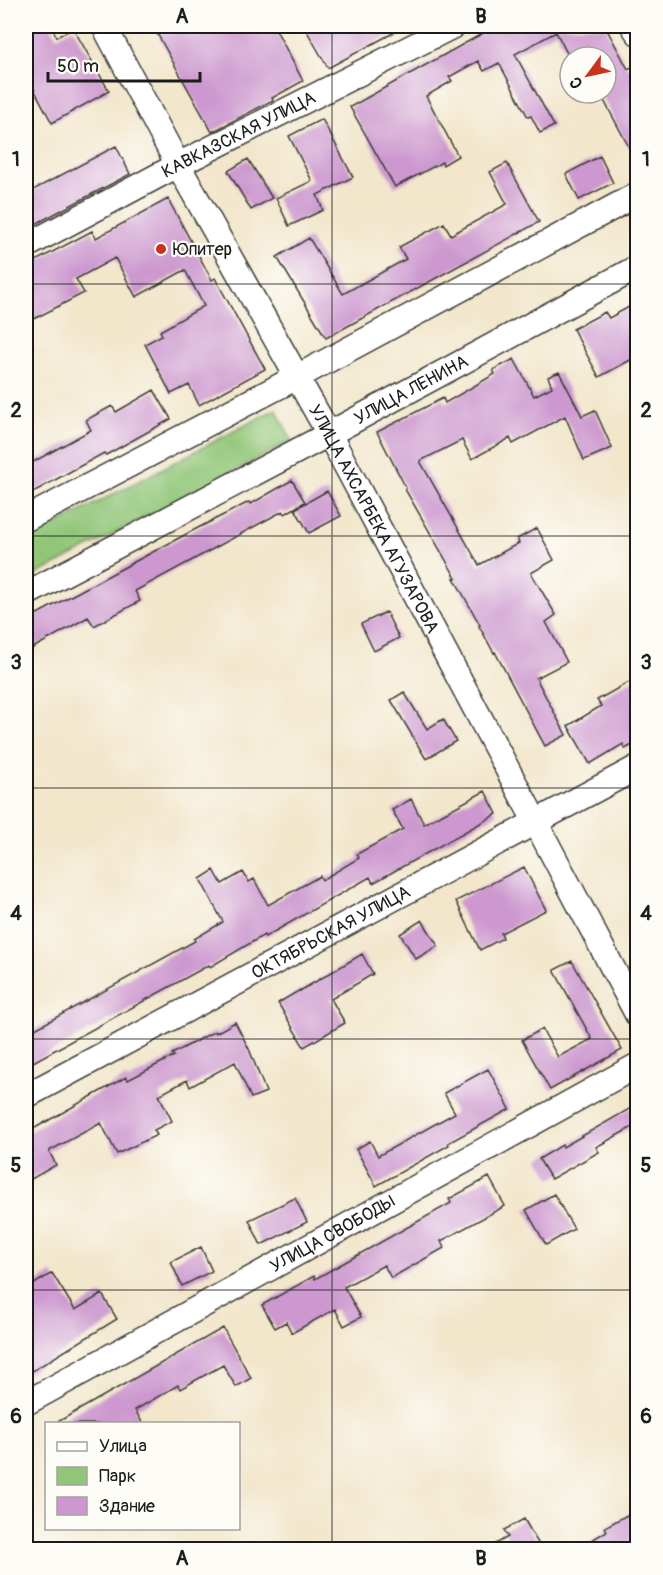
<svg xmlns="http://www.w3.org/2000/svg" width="663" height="1575" viewBox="0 0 663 1575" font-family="Pangolin,sans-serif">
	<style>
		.green { fill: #91c678; stroke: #56714a; stroke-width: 1.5 }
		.building { fill: #cc98cf }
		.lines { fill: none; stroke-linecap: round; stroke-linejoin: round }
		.minor-casing { stroke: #3c3a36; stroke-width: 27 }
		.minor { stroke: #fff; stroke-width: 24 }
		.grid { fill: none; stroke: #1c1c1c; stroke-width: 1.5; stroke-opacity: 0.55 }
		.poi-dot { fill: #c8321e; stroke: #fdfcf7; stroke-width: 2 }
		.labels { text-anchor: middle; stroke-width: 4.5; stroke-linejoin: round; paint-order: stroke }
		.street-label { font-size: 18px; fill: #1c1c1c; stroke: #fdfcf7 }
		.poi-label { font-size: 18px; fill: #1c1c1c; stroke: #fdfcf7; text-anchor: start }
		.neatline { fill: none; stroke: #1c1c1c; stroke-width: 2 }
		.grid-label { font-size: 20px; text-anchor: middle; font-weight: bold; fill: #1c1c1c }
	</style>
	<rect width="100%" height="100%" fill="#fdfcf7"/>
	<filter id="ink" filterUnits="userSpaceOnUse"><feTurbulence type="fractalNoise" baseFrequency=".0167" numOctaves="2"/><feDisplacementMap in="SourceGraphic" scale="12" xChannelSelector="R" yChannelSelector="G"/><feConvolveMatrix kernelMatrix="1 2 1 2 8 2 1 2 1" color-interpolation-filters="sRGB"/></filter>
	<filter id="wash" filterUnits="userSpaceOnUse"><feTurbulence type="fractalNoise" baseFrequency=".008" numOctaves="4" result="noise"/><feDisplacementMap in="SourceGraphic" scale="24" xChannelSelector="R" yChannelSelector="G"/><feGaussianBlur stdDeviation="1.35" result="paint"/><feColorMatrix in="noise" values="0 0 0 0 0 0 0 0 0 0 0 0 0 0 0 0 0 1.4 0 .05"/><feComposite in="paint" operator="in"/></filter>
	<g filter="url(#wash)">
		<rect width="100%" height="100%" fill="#f2e6cb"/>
		<path class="green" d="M276,409L292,441L26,580V540Z"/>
		<g id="blocks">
			<path class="building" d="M26,26H51L57,37L73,28L109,91L52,123L26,74Z
				M153,26H274L303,81L272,98L273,100L212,132Z
				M304,26H406L328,68Z
				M496,26H605L628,69L638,64V164L600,93H606V57H569L556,32L515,54L554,126L540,133L531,116L528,117L499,63L484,71L478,61L449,77L452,81L426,96L458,156L443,165L442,162L395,187L350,107Z
				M322,119L353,177L317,195L323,210L289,226L276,198L312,181L289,136Z
				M116,146L130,174L26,229V203L34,198L31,191Z
				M600,156L613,183L579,200L566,174Z
				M248,159L272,198L251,210L228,171Z
				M507,163L539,222L326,338L277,257L309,238L343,294L406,259L399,247L444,223L451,235L507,204L490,172Z
				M168,199L212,280L215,278L265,369L199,405L189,385L171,394L145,344L162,335L160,331L204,306L185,270L136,297L115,258L76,279L84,293L34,319L26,303V266L92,231L96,238Z
				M638,302V356L599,377L573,329L605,312L609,318Z
				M514,359L534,396L552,387L548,377L559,372L582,416L595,410L612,448L584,460L565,416L513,444L510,438L472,459L462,440L420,461L479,565L519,543L517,539L537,528L554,560L531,573L556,615L546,622L567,662L536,678L566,735L545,746L495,652L494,653L479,626L480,625L454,578H456L405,489L406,488L377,432L443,398L445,403L495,374L493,370Z
				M154,390L171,419L106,455L104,453L26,496V466L91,430L86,420L112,406L116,412Z
				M292,480L305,502L285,514L283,511L135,591L140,601L94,626L88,617L26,652V620L192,531L249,502L251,504Z
				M327,491L341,516L309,533L295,509Z
				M386,612L399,638L374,651L361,624Z
				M638,677V742L625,749L623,744L590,764L568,726L601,706L597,700Z
				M404,692L427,729L443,719L456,741L426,759L391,700Z
				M485,791L497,814L373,883L370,877L265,937L264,935L210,967L209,965L26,1066V1034L195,941L194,939L223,922L200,879L214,870L222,884L243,872L249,882L254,879L268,905L320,876L322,880L359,858L357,854L403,829L392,810L411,799L424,824Z
				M524,867L546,910L501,933L503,938L480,950L456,901Z
				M422,920L438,946L416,959L400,934Z
				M362,954L373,974L331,999L345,1023L304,1047L278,1003L300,990V991Z
				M572,961L622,1050L550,1090L522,1040L542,1029L558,1057L592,1039L554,970Z
				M235,1022L249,1049L266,1092L251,1098L235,1062L190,1087L187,1080L159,1095L172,1121L154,1130L157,1135L117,1154L101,1123L49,1151L56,1165L26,1182V1133L126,1077L128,1080L174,1056L172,1054L215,1031L216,1033Z
				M488,1069L510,1109L448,1143L449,1145L376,1186L356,1149L370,1141L378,1156L455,1113L444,1093Z
				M638,1104V1124L596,1147L599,1152L551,1179L539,1159L562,1145L563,1147Z
				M489,1177L505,1206L441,1241L444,1248L391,1278L384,1265L344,1287L361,1317L344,1326L335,1309L292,1333L286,1322L275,1328L262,1305L314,1276L315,1279L451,1203L449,1199Z
				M554,1194L574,1229L546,1245L526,1210Z
				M295,1198L307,1222L261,1245L249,1220Z
				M201,1247L212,1271L182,1286L171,1262Z
				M52,1273L75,1310L102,1294L117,1319L26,1375V1289Z
				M223,1328L251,1378L236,1387L223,1365L180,1389L178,1385L135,1410L143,1424H54Z
				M638,1509V1541L623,1550H575L607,1531L605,1527Z
				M524,1519L542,1550H485L508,1537L504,1530Z"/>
		</g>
	</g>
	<g filter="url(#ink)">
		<use href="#blocks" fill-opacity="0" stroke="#3c3a36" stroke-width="1.5"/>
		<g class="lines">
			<g class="minor-casing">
				<g id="minor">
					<path id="s1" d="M104,26L178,165L329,434L535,821L638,1016"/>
					<path d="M633,26L638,33"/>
					<path id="s2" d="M26,246L178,165L453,26"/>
					<path d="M26,519L297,377L638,194"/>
					<path id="s3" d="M26,594L329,434L638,267"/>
					<path id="s4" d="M26,1096L638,767"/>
					<path id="s5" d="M26,1403L638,1065"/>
				</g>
			</g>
			<use href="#minor" class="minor"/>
		</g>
	</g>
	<path class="grid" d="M332,26V1550M26,284H638M26,536H638M26,788H638M26,1039H638M26,1290H638"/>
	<circle class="poi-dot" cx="161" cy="249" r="6"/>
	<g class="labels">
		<g class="street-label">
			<text dy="6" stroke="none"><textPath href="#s2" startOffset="240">КАВКАЗСКАЯ УЛИЦА</textPath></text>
			<text dy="6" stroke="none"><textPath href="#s3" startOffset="436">УЛИЦА ЛЕНИНА</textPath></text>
			<text dy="6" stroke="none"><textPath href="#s1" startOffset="562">УЛИЦА АХСАРБЕКА АГУЗАРОВА</textPath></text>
			<text dy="6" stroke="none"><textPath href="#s4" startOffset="346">ОКТЯБРЬСКАЯ УЛИЦА</textPath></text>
			<text dy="6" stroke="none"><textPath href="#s5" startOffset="350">УЛИЦА СВОБОДЫ</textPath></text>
		</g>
		<g class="poi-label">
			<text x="173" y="255">Юпитер</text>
		</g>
	</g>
	<rect width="663" height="1575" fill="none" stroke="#fdfcf7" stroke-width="66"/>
	<rect x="45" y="1422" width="195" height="108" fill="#fdfcf7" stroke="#a3a29f" stroke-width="1.5"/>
	<rect x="57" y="1442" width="30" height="9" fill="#ffffff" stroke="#a3a29f" stroke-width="1.5"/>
	<text x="99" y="1452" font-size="18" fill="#1c1c1c">Улица</text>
	<rect x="57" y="1467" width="30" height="18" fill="#91c678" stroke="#a3a29f" stroke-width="1.5"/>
	<text x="99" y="1482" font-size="18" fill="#1c1c1c">Парк</text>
	<rect x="57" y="1497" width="30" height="18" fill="#cc98cf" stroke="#a3a29f" stroke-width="1.5"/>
	<text x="99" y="1512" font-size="18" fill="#1c1c1c">Здание</text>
	<g transform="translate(588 75) rotate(237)"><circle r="28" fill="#fdfcf7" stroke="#a3a29f" stroke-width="1.5"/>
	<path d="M0-4.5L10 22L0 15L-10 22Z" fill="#c8321e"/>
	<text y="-9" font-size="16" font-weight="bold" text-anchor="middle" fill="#1c1c1c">С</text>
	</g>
	<path d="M48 72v9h152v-9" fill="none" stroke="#1c1c1c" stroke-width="3"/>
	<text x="57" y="72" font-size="18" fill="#1c1c1c" stroke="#fdfcf7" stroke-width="4.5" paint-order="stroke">50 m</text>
	<rect x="33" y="33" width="597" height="1509" class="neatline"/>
	<g class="grid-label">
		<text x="182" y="23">A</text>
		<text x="481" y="23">B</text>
		<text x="16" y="166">1</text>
		<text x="646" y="166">1</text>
		<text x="16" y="417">2</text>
		<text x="646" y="417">2</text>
		<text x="16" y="669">3</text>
		<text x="646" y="669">3</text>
		<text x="16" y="920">4</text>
		<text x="646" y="920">4</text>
		<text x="16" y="1172">5</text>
		<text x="646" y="1172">5</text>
		<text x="16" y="1423">6</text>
		<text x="646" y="1423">6</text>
		<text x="182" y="1565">A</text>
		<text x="481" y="1565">B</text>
	</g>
</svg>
